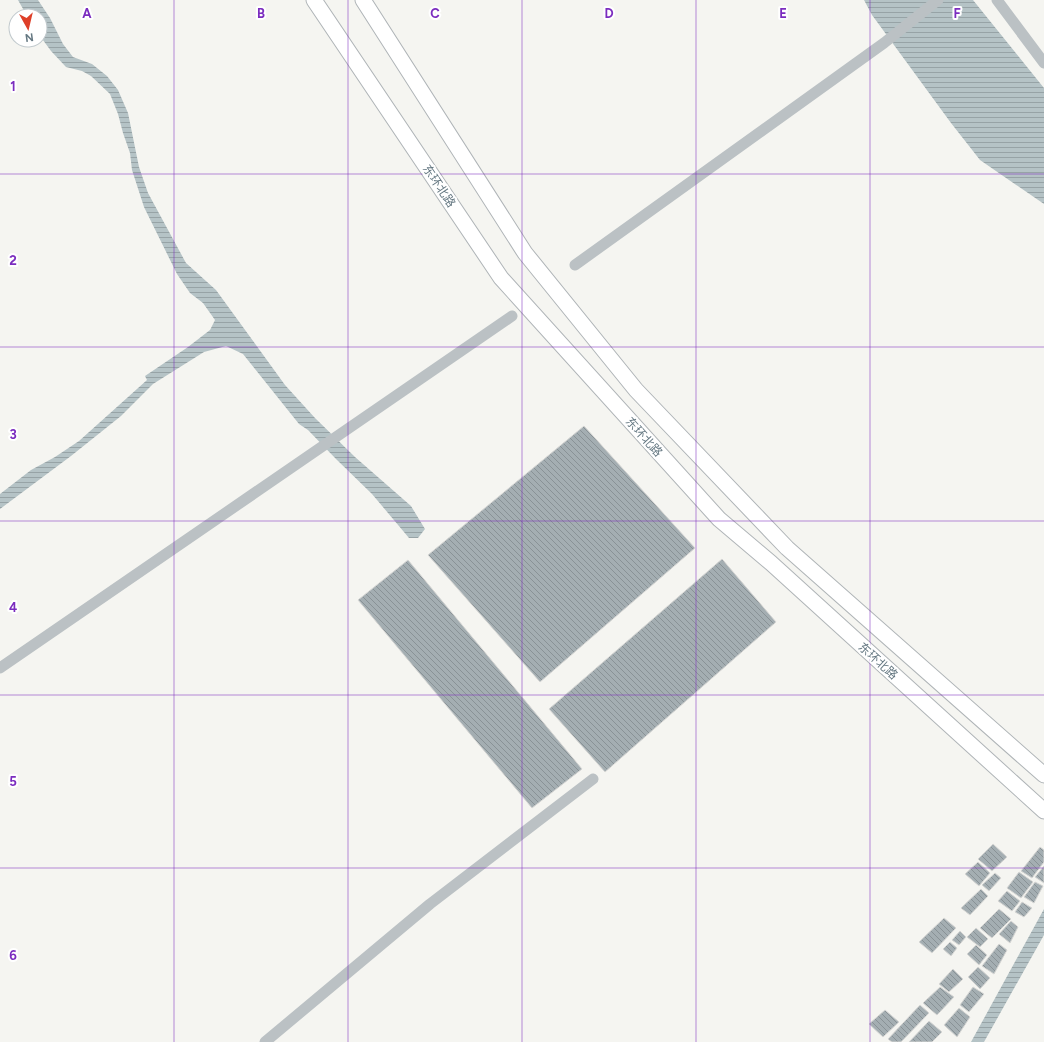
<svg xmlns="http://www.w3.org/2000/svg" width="1044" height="1042" viewBox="0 0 1044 1042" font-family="Figtree,'Noto Sans SC',sans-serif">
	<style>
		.water { fill: url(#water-rules) }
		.building { fill: url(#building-back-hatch); stroke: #d6d6d4 }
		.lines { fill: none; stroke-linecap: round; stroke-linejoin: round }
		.highway-casing { stroke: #afb4b7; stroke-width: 17 }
		.minor { stroke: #bbc1c4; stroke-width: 11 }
		.highway { stroke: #fff; stroke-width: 15 }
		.grid { fill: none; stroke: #7b2cbf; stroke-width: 1; stroke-opacity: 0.55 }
		.labels { text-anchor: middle; stroke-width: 4; stroke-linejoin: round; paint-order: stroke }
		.street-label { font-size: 12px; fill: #657882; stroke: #fff }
		.grid-label { font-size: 13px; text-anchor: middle; font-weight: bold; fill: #7b2cbf; stroke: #fff; stroke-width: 4; stroke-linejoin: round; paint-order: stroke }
	</style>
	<defs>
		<pattern id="water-rules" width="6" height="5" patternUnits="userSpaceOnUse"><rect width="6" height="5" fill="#b5c3c6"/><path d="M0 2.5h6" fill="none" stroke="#97a3a6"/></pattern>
		<pattern id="building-back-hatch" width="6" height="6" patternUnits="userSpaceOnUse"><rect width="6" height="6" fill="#a4aeb2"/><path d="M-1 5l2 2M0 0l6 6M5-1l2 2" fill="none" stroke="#899296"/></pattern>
	</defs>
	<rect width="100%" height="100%" fill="#f5f5f1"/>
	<path class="water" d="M18,0H38L50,18L63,44L73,57L92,64L107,76L118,90L128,113L139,167L148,193L186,263L216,290L285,385L315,418L355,457L411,506L425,529L418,538H409L372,494L336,459L308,430L299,424L243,354L226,346L204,352L153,384L121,416L71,456L0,509V494L31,470L55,457L79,441L147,380L145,376L188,347L210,330L215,320L203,303L190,293L177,274L144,207L132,170L130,153L123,133L118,114L110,94L91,76L82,71L66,67L51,51L40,36V16H27Z
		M864,0H973L1044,88V204L980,160L951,123L872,15Z
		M1044,909V935L984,1042H971Z"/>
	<path class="building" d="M584,426L695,548L540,682L428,555Z
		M722,559L776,622L605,772L549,709Z
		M408,560L582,769L532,808L358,600Z
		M993,844L1007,857L992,871L978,859Z
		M1040,847L1044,850V862L1032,878L1021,871Z
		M978,862L990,873L979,886L965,874Z
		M1044,866V883L1035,877Z
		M1019,872L1033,882L1021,898L1007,888Z
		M995,873L1001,878L989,891L982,885Z
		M1035,882L1043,886L1034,903L1024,897Z
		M981,889L988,896L970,915L961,908Z
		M1007,891L1020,901L1012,911L998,901Z
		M1022,902L1032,908L1024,917L1015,912Z
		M999,909L1011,919L992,938L980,928Z
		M944,918L956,928L932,953L919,942Z
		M1011,921L1018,927L1010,943L999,934Z
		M976,928L988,939L980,947L967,937Z
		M960,931L966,937L959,945L952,940Z
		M950,942L957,948L951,956L943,949Z
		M999,944L1007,950L994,974L982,966Z
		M976,945L987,955L979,965L967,954Z
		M978,967L990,978L980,989L968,977Z
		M953,969L963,979L949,992L939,984Z
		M940,987L954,997L937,1015L923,1003Z
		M973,987L984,994L969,1012L960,1005Z
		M920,1005L929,1013L901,1042H892L888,1039Z
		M959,1008L970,1017L957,1037L944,1025Z
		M885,1010L899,1022L883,1037L869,1024Z
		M929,1021L942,1032L932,1042H909Z"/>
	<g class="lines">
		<g class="highway-casing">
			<path id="highway" d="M314,0L501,278L719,519L771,563L1044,811
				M363,0L525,253L636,390L787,548L1044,775"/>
		</g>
		<path class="minor" d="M997,0L1044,63
			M575,265L884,43L938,0
			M0,668L512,316
			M265,1042L430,904L593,779"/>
		<use href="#highway" class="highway"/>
	</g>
	<path class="grid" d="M174,0V1042M348,0V1042M522,0V1042M696,0V1042M870,0V1042M0,174H1044M0,347H1044M0,521H1044M0,695H1044M0,868H1044"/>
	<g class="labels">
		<g class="street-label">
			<text transform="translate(439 186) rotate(56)" y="4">东环北路</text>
			<text transform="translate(644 437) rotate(48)" y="4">东环北路</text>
			<text transform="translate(878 661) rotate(42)" y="4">东环北路</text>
		</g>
	</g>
	<g class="grid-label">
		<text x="87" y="18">A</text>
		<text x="261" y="18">B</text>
		<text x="435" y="18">C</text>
		<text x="609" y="18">D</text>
		<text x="783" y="18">E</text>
		<text x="957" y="18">F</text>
		<text x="13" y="91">1</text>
		<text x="13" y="265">2</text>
		<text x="13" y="439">3</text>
		<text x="13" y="612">4</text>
		<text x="13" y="786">5</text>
		<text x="13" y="960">6</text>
	</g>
	<g transform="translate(28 28) rotate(172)"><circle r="19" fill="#ffffff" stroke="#c1c9cd"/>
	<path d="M0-3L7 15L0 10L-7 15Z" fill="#de3f28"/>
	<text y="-6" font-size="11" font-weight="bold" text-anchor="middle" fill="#657882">N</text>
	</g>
</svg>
